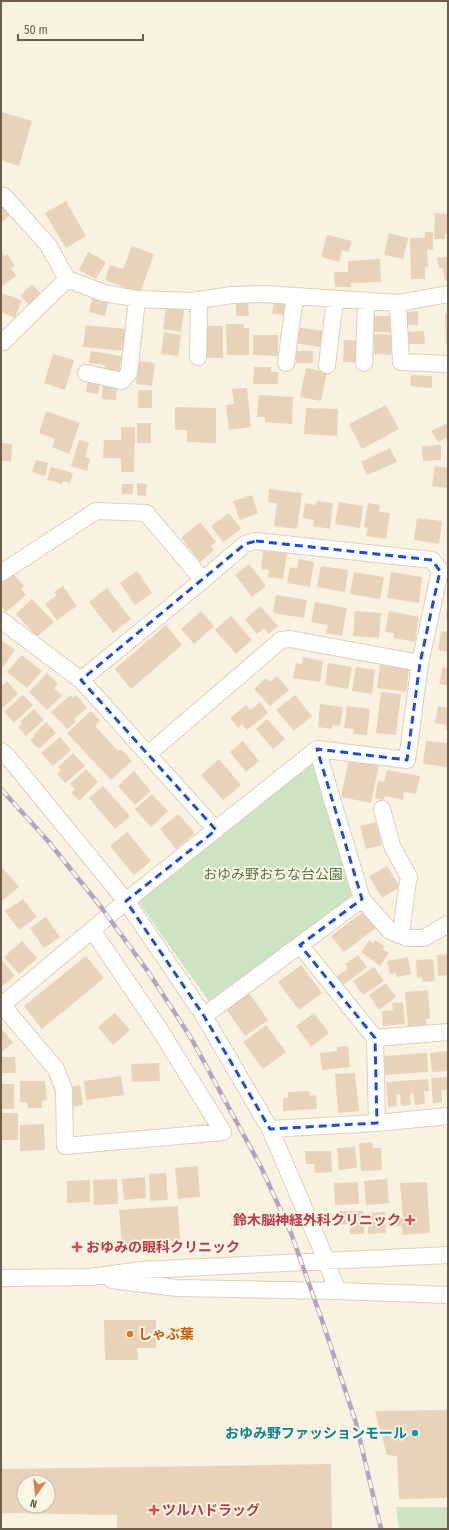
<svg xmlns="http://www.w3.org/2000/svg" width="449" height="1530" viewBox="0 0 449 1530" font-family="'Fira Sans Condensed','Noto Sans JP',sans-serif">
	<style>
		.green { fill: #cce4c2 }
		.building { fill: #e8d2ba; fill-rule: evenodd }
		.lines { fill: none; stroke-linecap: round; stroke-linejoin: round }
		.minor-casing { stroke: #dccfbe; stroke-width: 18 }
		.minor { stroke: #fff; stroke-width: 16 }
		.rail-casing { stroke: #b6a2c0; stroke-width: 4.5 }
		.rail { stroke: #fdf6e7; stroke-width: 3; stroke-dasharray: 9; stroke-linecap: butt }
		.marked { fill: none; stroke: #1d4ed8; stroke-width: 3; stroke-dasharray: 8 5; stroke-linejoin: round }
		.health-dot { fill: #e0444e; stroke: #fdf6e7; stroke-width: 1.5 }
		.food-dot { fill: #e8710a; stroke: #fdf6e7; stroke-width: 1.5 }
		.culture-dot { fill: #0f9aa8; stroke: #fdf6e7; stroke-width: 1.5 }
		.labels { text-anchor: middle; stroke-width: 4; stroke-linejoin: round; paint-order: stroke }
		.park-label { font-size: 14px; fill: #517847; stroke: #fdf6e7 }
		.health-label { font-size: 14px; font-weight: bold; fill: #be3a42; stroke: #fdf6e7; text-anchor: start }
		.food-label { font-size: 14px; font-weight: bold; fill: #c56008; stroke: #fdf6e7; text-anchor: start }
		.culture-label { font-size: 14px; font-weight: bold; fill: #0d838f; stroke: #fdf6e7; text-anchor: end }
	</style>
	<rect width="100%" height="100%" fill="#f9f2e1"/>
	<path class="green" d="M313,757L353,895L211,1004L137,900Z
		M396,1507H448V1529H399Z"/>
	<path class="building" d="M1,112L32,121L19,166L1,160Z
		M66,201L86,236L66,248L45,213Z
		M1,204L12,213L1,223Z
		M435,213L448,214V234H445V239H434Z
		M425,232H433V250H427L428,267H425V279H411L410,238H425Z
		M389,233L408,238L403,259L384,255Z
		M327,235L352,241L349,252L342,250L339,262L321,257Z
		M132,246L154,254L140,293L105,280L110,265L123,269Z
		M1,251L4,256L7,254L15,266L11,268L16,276L2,286Z
		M88,252L106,262L96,279L79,270Z
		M448,257V280L445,281L443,268H439L437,258Z
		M380,259L381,282L351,283V287H335L334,272H348V261Z
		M32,284L43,296L32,307L20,296Z
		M1,293L22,300L15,318L1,312Z
		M93,294L109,298L105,316L89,312Z
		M274,300L286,301L284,315L272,314Z
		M248,302L249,316H236V303Z
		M166,308L184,310L181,332L163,329Z
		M418,311V325H406V312Z
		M445,313H448V345H446Z
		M373,316H391V332H374Z
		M226,324H244V328H249V355H227Z
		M86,325L125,329V331H130L128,346H123V351L83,347Z
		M207,326H223V358H206Z
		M296,327L323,331L320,347L294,343Z
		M424,331L425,344H406V332Z
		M164,332L181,335L178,356L161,354Z
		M374,334L392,335L391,355L374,354Z
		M253,335H278V356L253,355Z
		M344,340L362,341L361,363L343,362Z
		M91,351L122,356L119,374L104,371L105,365L89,363Z
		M296,351H313V363H296Z
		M53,354L74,360L65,390L44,383Z
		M138,361L155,363L152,386L136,384Z
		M254,367H271V372H278V384H253Z
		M306,368L327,372L321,401L300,397Z
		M411,375L432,376V388L410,386Z
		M88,380L100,382L98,394L86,392Z
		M103,384H117L116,400L102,399Z
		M247,388L251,427L229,430L226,405L234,404L232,389Z
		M138,390H152V408H138Z
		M259,395L293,397L292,424L265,422V417H257Z
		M386,405L399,429L362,449L349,424Z
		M175,407L216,408V443L187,442V430H175Z
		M306,408L338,409L337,436L304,434Z
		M46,411L80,423L69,454L52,447L55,439L39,433Z
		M137,423H151V443H137Z
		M447,423L448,437L438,442L431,431Z
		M121,427H135L134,472H121V458H103L104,440H121Z
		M79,440L89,443L85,457L90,459L87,471L71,466Z
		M1,443L12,444L11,461H1Z
		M441,445V460L423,461L422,446Z
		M390,448L397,462L367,475L361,462Z
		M36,460L48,463L45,476L32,472Z
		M435,466L448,468V488L432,486Z
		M51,467L73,473L70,483L63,481L62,484L47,480Z
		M137,483L147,484L146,496L137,495Z
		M122,484H133V494H122Z
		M269,489L302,493L297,529L274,526L277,503L268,502Z
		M252,495L258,513L240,520L233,501Z
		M317,501L333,503L330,529L313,526L314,520L303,518L305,503L316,505Z
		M339,502L363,506L360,528L335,524Z
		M368,503L380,505L379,512L390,513L386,539L366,536L368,528L364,527Z
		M229,513L241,529L223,542L211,526Z
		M417,518L442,521L439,544L414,540Z
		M200,522L216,542L211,546L214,550L200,562L181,538Z
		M263,551L287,553L283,579L268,577L269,570L261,569Z
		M299,559L314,562L310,587L287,583L290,567L297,569Z
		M249,564L266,586L252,597L235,575Z
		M321,566L348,570L345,592L317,587Z
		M137,571L152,593L135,605L120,583Z
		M12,572L24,586L21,589L26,595L6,612L1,606V581Z
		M354,572L384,577L380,599L350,594Z
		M391,572L422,577L419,603L387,598Z
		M63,586L77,606L57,620L45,604L57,595L54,592Z
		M107,588L131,619L113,633L89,602Z
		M276,595L307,600L304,618L273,613Z
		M32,599L54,622L37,637L16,614Z
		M315,602L347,608L342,636L326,633L328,625L311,622Z
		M260,606L278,626L269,634L264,628L257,634L245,620Z
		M447,608H448V618H446Z
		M201,611L214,626L194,644L181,629Z
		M355,611L381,613L379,638L353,636Z
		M389,611L419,617L415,642L394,638V633L385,632Z
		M231,616L252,640L236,654L215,630Z
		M166,625L182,645L131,689L115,669Z
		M441,631L448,632V652L438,650Z
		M1,640L15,650L3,667L1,665Z
		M22,655L42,671L27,688L7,672Z
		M303,657L323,661L320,682L293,678L296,663L302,664Z
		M328,663L352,667L348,689L325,685Z
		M380,665L409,669L406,692L377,688Z
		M356,667L375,670L372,694L352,691Z
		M443,667L448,668V686L439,684Z
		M47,673L58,684L54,688L62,696L47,710L29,692Z
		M277,676L289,690L270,706L254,689L266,678L270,682Z
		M7,681L18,694L1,709V687Z
		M381,692L401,694L396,735L376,733Z
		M23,695L33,705L14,723L4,712Z
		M71,695L73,698L76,695L87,708L74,719L76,722L67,729L51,712Z
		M295,695L312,716L294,731L276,710Z
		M260,702L268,713L247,730L242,724L238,728L230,718L246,705L250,710Z
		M320,704L343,707L340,726L332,725V729L318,727Z
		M347,706L370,709L367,735L353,734L354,729L344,728Z
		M438,706L448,708V730L445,729L446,725L435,723Z
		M34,709L44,720L26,736L18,727L22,724L20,722Z
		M91,711L100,721L95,726L118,751L121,749L132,761L111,780L67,733Z
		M267,719L285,739L273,749L256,729Z
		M46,722L56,733L39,749L30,740L35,736L33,735Z
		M60,737L71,750L53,766L41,753Z
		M243,741L259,761L246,772L230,752Z
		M426,741L448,743V767L423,764Z
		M73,753L85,766L65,783L57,774L61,770L58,767Z
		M219,759L241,785L223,800L201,775Z
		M349,759L379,765L371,803L341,797Z
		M86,769L98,782L79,801L71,793L75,789L70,784Z
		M387,770L420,776L416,794L404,792L403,800L385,796L384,800L375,798L378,781L384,782Z
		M134,771L151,791L135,805L118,786Z
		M103,786L130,816L115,829L89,798Z
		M152,794L168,811L151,827L135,809Z
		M178,814L195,833L176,849L160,829Z
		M376,822L382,845L366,849L360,826Z
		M127,832L151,861L134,875L110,846Z
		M1,866L19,887L1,902Z
		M387,866L400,887L382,898L369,876Z
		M23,899L37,917L19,930L5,911Z
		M363,912L376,928L344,952L331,936Z
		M46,917L60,937L44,948L30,928Z
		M369,940L373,944L375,940L384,946L383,949L389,953L380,966L361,952Z
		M22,941L37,958L19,974L4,957Z
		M448,954V975L438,976L437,955Z
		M358,955L367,967L343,985L337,976L348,969L345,964Z
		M86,956L104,978L42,1029L24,1006Z
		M408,957L411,974L397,977L396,973L390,974L387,961Z
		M1,959L15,976L1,987Z
		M433,959L435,981L423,982L422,977L417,978L416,960Z
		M301,965L322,993L299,1010L278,982Z
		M374,967L384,981L363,995L353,981Z
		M386,983L396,997L379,1010L369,995Z
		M428,990L430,1019H426V1025L408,1027L405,992Z
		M249,993L268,1020L245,1036L226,1009Z
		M403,1002L405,1024L383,1026L382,1011L393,1010L392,1003Z
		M115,1013L130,1030L113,1045L98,1027Z
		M314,1013L329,1033L311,1047L296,1026Z
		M266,1025L286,1052L263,1069L243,1042Z
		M1,1028L13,1043L1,1052Z
		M348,1046L350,1067L322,1070L320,1053L337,1051V1047Z
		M448,1051V1071L432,1072L430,1053Z
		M427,1053L428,1072L385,1075L384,1056Z
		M1,1057H15L16,1073H1Z
		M159,1063L160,1081L132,1082L131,1064Z
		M355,1073L359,1111L338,1113L335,1074Z
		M121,1076L124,1095L86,1100L84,1081Z
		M448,1077V1090H441L442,1102L433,1103L431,1078Z
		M428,1079L429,1091H424L425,1104L415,1105L413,1093H410L411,1105L401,1106L400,1094H396L397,1106L388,1107L386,1082Z
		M20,1081H45L47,1100L42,1101V1108H28L27,1102H20Z
		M1,1084H14V1109H1Z
		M80,1085L83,1105L69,1107L67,1087Z
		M309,1091L310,1096L316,1095L317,1109L283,1111V1098H288V1092Z
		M1,1113H18V1140H1Z
		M44,1124L45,1150L20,1151V1125Z
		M372,1142L373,1148H381L382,1170L361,1171L359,1143Z
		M355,1147L357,1168L339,1170L337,1148Z
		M305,1151H331L332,1172L315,1173L314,1164H306Z
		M198,1166L200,1197L178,1199L175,1168Z
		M166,1173L168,1200L150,1201L149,1174Z
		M145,1177L146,1198L124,1200L122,1179Z
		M117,1179L118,1204L94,1205L93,1180Z
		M387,1179L389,1203L366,1205L364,1181Z
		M90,1180V1202L67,1203V1181Z
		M358,1182L359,1204L335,1205L334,1183Z
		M427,1182L430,1233L403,1235L402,1226L388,1227L387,1219L403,1218L400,1183Z
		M178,1206L180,1240L122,1244L119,1210Z
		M339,1211H364V1234H350L349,1224L339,1225Z
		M385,1212L386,1233L368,1234V1213Z
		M104,1320H156V1348H137L138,1360H105Z
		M448,1410V1498L399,1499L397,1456L387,1455L375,1411Z
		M331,1464L332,1529H118L117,1528V1515L1,1513V1469ZM24,1482H48V1506H24Z"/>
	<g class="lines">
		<g class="minor-casing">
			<path id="minor" d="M1,196H4L48,245L67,279L104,293L137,299L192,301L232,295L265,294L398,303
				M448,294L398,303L401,362L448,364
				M3,342L67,279
				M198,357L199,300
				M286,363L295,296
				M364,363L366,301
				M327,365L335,299
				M86,373L122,381L129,373L137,299
				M1,573L96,511L146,513L203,580
				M1,620L81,680L216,830
				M81,680L203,580L245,544L256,541L432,560L440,571L420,663L407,760L317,749L126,901L92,930
				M317,749L362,899L390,931L408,938H424L448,924
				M1,751L8,757L126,901L204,1016L270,1129L326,1260L337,1291
				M148,754L281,640L290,639L420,663
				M382,809L392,846L409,877L407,887L401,935
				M300,945L375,1038L377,1123
				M1,1004L2,1005L56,1069L64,1090L65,1146L223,1132L158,1027L92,930L2,1005L1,1006
				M204,1016L362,899
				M375,1038L448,1032
				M270,1129L377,1123L448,1116
				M1,1278L91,1277L142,1270L448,1255
				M112,1280L177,1288L337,1291L448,1295"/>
		</g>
		<use href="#minor" class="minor"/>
		<g class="rail-casing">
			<path id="rail" d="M1,789L48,841L101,907L149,973L191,1038L261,1167L291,1233L324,1326L356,1423L381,1529"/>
		</g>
		<use href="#rail" class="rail"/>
	</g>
	<path class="marked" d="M256,541L432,560L440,571L420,663L407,760L317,749L362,899L300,945L375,1038L377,1123L270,1129L204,1016L126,901L216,830L81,680L245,544Z"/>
	<g class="health-dot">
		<path d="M408 1214h4v4h4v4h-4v4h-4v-4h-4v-4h4z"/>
		<path d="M75 1241h4v4h4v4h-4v4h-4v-4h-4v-4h4z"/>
		<path d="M152 1504h4v4h4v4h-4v4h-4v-4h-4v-4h4z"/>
	</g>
	<circle class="food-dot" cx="130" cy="1334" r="4"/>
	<circle class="culture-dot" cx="415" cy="1433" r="4"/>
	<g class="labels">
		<g class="park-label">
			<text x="273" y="879">おゆみ野おちな台公園</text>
		</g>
		<g class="health-label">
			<text x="401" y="1225" text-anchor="end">鈴木脳神経外科クリニック</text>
			<text x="86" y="1252">おゆみの眼科クリニック</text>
			<text x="162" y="1515">ツルハドラッグ</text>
		</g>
		<g class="food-label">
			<text x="138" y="1339">しゃぶ葉</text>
		</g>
		<g class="culture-label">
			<text x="407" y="1438">おゆみ野ファッションモール</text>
		</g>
	</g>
	<rect width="449" height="1530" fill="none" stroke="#6d5b4b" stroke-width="4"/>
	<g transform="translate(36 1494) rotate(195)"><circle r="19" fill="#fdf6e7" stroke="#c3b8a9"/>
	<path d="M0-3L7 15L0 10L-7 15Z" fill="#d77f52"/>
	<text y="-6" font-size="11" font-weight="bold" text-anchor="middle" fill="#6d5b4b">N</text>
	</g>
	<path d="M18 34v6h125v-6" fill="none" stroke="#6d5b4b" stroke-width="2"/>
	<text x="24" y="34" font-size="12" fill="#6d5b4b" stroke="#fdf6e7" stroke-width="3" paint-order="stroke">50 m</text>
</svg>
